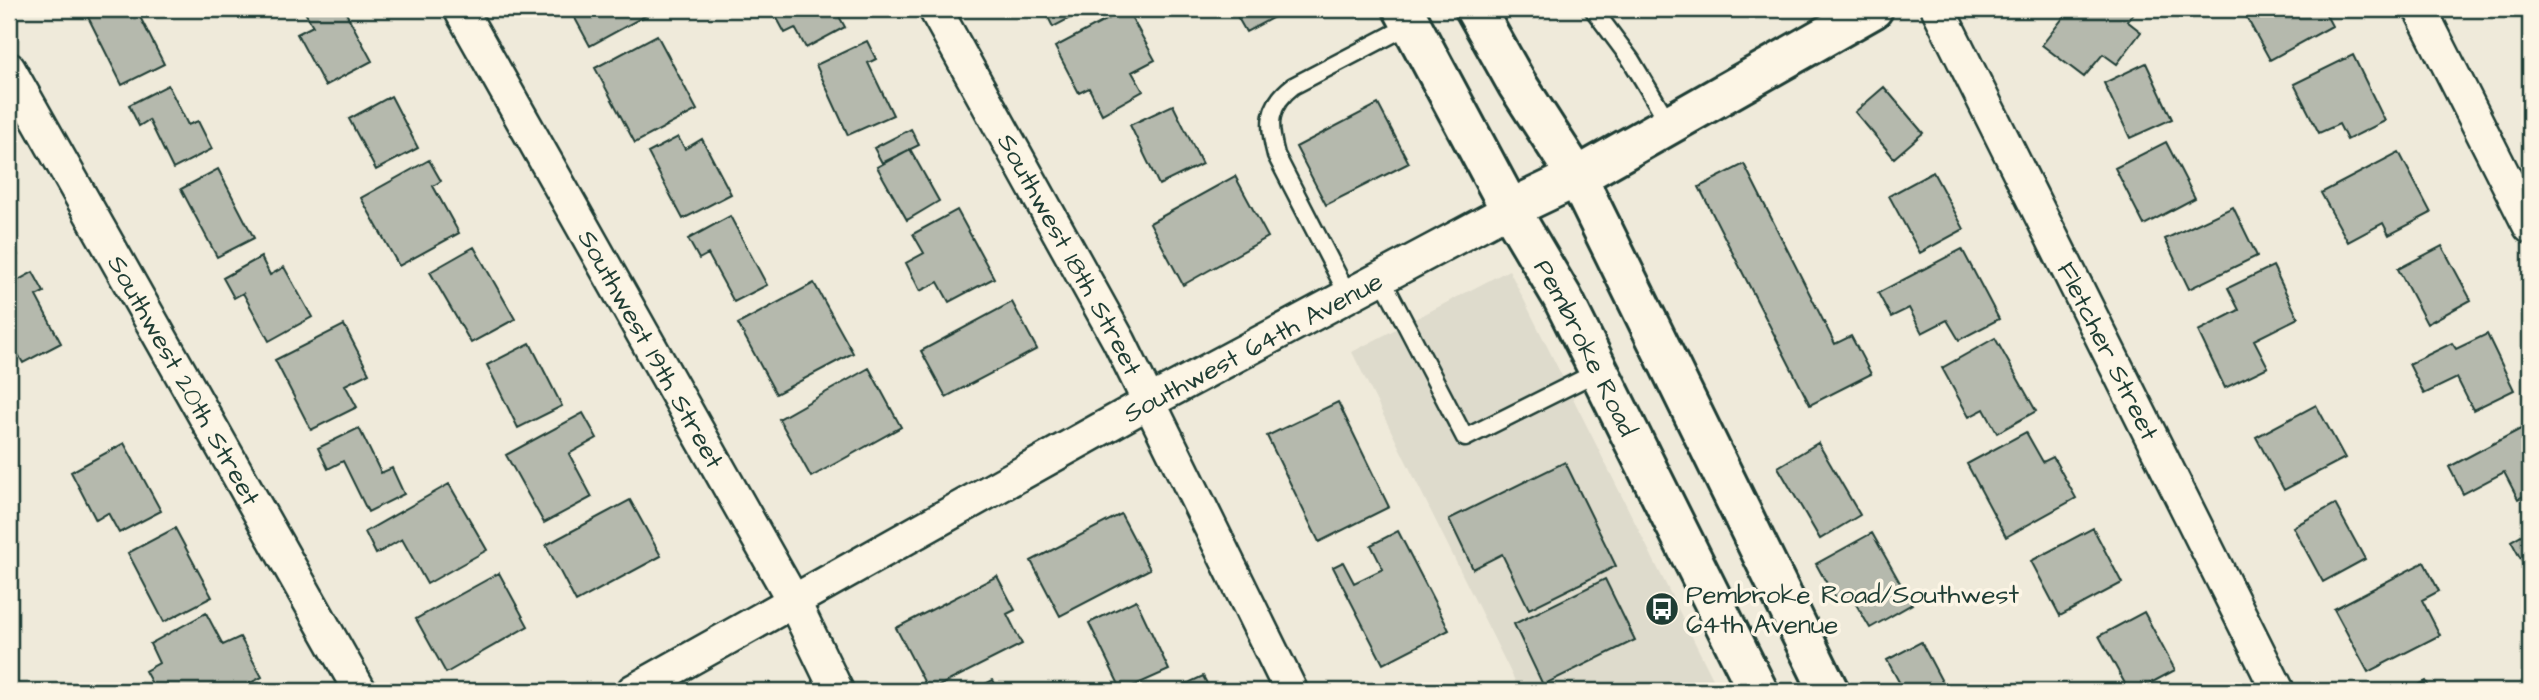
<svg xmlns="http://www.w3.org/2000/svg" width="2539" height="700" viewBox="0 0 2539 700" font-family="'Architects Daughter',sans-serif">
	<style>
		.built { fill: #dedbcc }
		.building { fill: #b5b9ad; stroke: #1f3d34; stroke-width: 2 }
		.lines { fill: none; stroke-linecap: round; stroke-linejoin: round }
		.service-casing { stroke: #1f3d34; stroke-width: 21 }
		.minor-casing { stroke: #1f3d34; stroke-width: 37 }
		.tertiary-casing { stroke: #1f3d34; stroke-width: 44 }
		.secondary-casing { stroke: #1f3d34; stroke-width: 44 }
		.service { stroke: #fcf5e5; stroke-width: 16 }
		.minor { stroke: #fcf5e5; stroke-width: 32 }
		.tertiary { stroke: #fcf5e5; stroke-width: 38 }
		.secondary { stroke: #fcf5e5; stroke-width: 38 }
		.labels { text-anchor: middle; stroke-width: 7; stroke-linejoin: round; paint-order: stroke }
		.street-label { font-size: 26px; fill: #1f3d34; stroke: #fcf5e5 }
		.poi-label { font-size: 26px; fill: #1f3d34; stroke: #fcf5e5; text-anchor: start }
	</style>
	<rect width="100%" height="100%" fill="#efeada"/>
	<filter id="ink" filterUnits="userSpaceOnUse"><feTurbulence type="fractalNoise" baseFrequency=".0143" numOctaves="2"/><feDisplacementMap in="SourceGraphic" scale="14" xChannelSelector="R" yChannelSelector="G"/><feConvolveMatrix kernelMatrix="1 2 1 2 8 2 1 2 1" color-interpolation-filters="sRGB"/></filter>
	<g filter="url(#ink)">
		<path class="built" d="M1509,270L1719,691H1520L1352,352Z"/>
		<path class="building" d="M101,9H136L164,64L122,85L87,15Z
			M303,9H353L346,13L372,61L325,86L297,34L313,26Z
			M570,9H653L654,11L590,46Z
			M772,9H835L845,27L806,48L795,28L785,33Z
			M1044,9H1087L1053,27Z
			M1127,9L1155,60L1132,72L1143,91L1102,114L1089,88L1079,93L1055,47Z
			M1233,9H1289L1246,32Z
			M2070,9H2137L2127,21L2141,32L2117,64L2103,54L2084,77L2042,45Z
			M2242,9H2323L2332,26L2270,60Z
			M657,35L697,110L635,143L595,68Z
			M867,41L876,59L868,63L893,115L848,135L816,65Z
			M2353,55L2385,121L2347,140L2339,124L2319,133L2294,84Z
			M2146,63L2172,119L2130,138L2104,83Z
			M168,85L188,125L198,121L212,149L173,169L149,120L139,126L129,105Z
			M1884,87L1923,133L1894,158L1855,112Z
			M391,96L418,148L376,170L349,119Z
			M1378,104L1409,163L1326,205L1296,147Z
			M1173,105L1202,164L1159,185L1130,125Z
			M911,129L919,145L882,163L874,148Z
			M678,137L685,149L702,139L731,194L683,219L648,153Z
			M2166,142L2195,198L2144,225L2115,168Z
			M910,149L939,201L907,220L877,167Z
			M2399,152L2431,213L2389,235L2383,223L2348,242L2321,193Z
			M429,160L441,181L433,186L459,233L399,266L361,198Z
			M1744,164L1835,344L1851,336L1871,374L1810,405L1699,187Z
			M218,169L254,238L217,257L181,189Z
			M1933,172L1964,229L1920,253L1889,196Z
			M1235,176L1268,237L1183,285L1150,223Z
			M2233,207L2257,256L2189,289L2165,239Z
			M957,210L994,278L949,302L938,282L920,291L906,263L924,253L913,234Z
			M730,216L767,285L734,302L708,254L699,259L688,239Z
			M9,237L18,255L9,260Z
			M2442,246L2471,300L2427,324L2398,269Z
			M474,247L515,319L471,343L430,272Z
			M1962,249L1999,319L1959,340L1947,320L1922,333L1909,308L1891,317L1878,293Z
			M261,257L270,275L284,267L312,317L269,341L243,293L234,298L223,278Z
			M2273,266L2298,318L2254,340L2268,367L2225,388L2198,331L2239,310L2228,288Z
			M33,272L44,292L36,296L61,343L23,363L11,342L9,343V285Z
			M814,283L853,353L776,394L738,324Z
			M1012,302L1037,349L946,397L921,351Z
			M344,325L369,373L345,385L357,407L311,430L275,360Z
			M2487,334L2514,390L2473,410L2457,378L2424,394L2409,364L2452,343L2456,349Z
			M1995,338L2036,411L1997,433L1984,409L1969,417L1942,368Z
			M530,343L562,406L518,428L487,365Z
			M869,368L901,427L811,477L779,419Z
			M1338,402L1389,507L1319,542L1267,436Z
			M2316,405L2345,458L2284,490L2256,437Z
			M583,413L597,438L569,454L592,497L544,523L506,455Z
			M2530,424V493L2518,499L2504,472L2463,494L2449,467Z
			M359,428L381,473L392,468L404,494L368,512L343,461L328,469L318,448Z
			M2026,432L2043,462L2053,457L2076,498L2006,537L1967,464Z
			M124,443L161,511L119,533L108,513L96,520L71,472Z
			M1818,443L1860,515L1820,539L1778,467Z
			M1565,462L1616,566L1529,609L1502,554L1473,569L1449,519Z
			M449,484L487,550L427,584L402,539L376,554L365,532Z
			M630,500L661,556L576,602L546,545Z
			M2335,504L2365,559L2323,582L2293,527Z
			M1121,514L1150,569L1060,616L1031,561Z
			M175,528L212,597L164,622L128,553Z
			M2093,528L2122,583L2060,616L2031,561Z
			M2530,530V576L2511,541Z
			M1398,531L1449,630L1383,664L1333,567L1343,562L1354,583L1383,569L1371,545Z
			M1872,533L1912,604L1870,628L1850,594L1837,602L1816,564Z
			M2424,562L2439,591L2422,600L2440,635L2368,672L2334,609Z
			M499,573L528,626L446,673L416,619Z
			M997,576L1015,610L1007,614L1022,644L929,691L896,628Z
			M1605,579L1635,640L1543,685L1514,624Z
			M1136,600L1169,670L1122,691L1089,623Z
			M2144,612L2175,670L2136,691H2129L2099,636Z
			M206,613L223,645L240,637L262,677L235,691H156L145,671L159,663L150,644Z
			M1921,642L1947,691H1904L1887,660Z
			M1203,676L1211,691H1171Z
			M993,680L999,691H971Z
			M2426,681L2431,691H2406Z"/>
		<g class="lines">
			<g class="service-casing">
				<path id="service" d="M1593,9L1631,60L1670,125
					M1381,277L1465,438L1599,371
					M1348,295L1276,155C1268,125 1267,106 1293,86L1412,24"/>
			</g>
			<g class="minor-casing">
				<g id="minor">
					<path id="s1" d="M460,9L794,602L837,691"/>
					<path id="s2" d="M935,9L1119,341L1291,691"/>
					<path id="s3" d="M1938,9L2278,691"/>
					<path d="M2420,9L2530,227"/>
					<path id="s4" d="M9,69L360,691"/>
					<path id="s5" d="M633,691L1149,402L1510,209"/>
				</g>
			</g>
			<g class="tertiary-casing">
				<path id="tertiary" d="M1510,209L1577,177L1873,9"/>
			</g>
			<g class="secondary-casing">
				<g id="secondary">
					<path id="s6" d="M1403,9L1510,209L1562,297L1758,691"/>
					<path d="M1475,9L1517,84L1577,177L1829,691"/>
				</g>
			</g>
			<use href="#service" class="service"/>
			<use href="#minor" class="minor"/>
			<use href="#tertiary" class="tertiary"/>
			<use href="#secondary" class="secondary"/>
		</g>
	</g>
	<defs>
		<g id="bus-disc" transform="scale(1.75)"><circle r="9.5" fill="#1f3d34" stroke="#fcf5e5"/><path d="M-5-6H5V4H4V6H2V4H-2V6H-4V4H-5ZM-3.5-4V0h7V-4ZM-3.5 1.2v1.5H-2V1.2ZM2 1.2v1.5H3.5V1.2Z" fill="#fff"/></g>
	</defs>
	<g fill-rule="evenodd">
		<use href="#bus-disc" x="1662" y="609"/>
	</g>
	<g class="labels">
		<g class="street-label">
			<text dy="9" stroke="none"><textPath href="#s2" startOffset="280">Southwest 18th Street</textPath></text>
			<text dy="9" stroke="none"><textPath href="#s5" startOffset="709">Southwest 64th Avenue</textPath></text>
			<text dy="9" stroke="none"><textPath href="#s6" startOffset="385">Pembroke Road</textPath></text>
			<text dy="9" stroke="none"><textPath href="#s1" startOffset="390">Southwest 19th Street</textPath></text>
			<text dy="9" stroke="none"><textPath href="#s3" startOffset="382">Fletcher Street</textPath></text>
			<text dy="9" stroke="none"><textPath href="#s4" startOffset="357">Southwest 20th Street</textPath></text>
		</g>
		<g class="poi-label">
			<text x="1686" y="603">Pembroke Road/Southwest<tspan x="1686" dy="30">64th Avenue</tspan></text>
		</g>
	</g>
	<rect width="2539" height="700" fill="none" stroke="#fcf5e5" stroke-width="35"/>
	<rect x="18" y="18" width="2504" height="665" fill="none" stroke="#1f3d34" stroke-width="2.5" filter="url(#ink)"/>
</svg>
